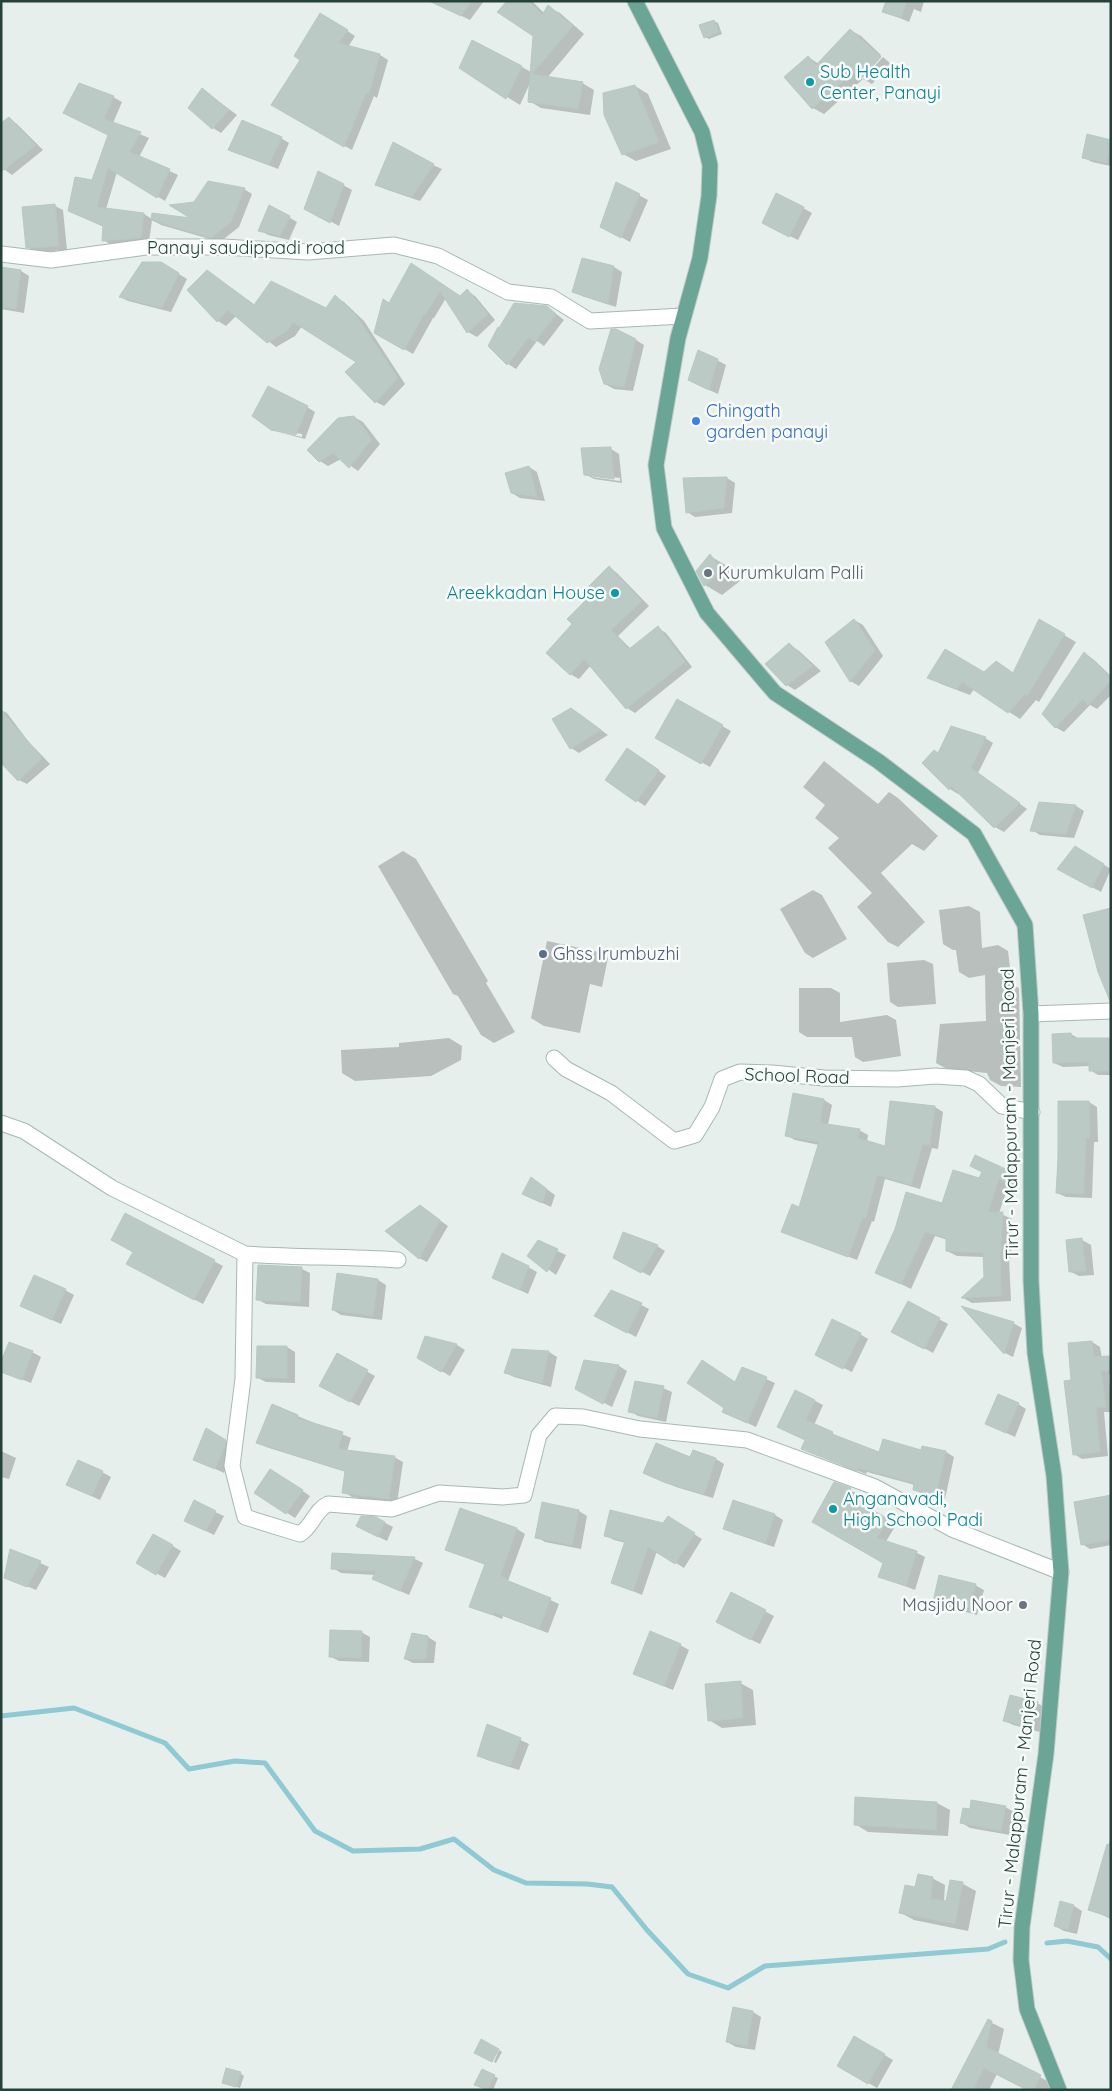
<svg xmlns="http://www.w3.org/2000/svg" width="1112" height="2091" viewBox="0 0 1112 2091" font-family="Quicksand,sans-serif">
	<style>
		.shadow { fill: #0003; fill-rule: evenodd }
		.lines { fill: none; stroke-linecap: round; stroke-linejoin: round }
		.stream { stroke: #8ec9d4; stroke-width: 5 }
		.building { fill: #bbcac4; stroke: #b8c9c2 }
		.street-casing { stroke: #a8b8b2; stroke-width: 17 }
		.primary-casing { stroke: #c2cac8; stroke-width: 17 }
		.street { stroke: #fff; stroke-width: 15 }
		.primary { stroke: #6aa596; stroke-width: 15 }
		.culture-dot { fill: #0f9aa8; stroke: #f7fbf9; stroke-width: 2 }
		.shop-dot { fill: #3f7fe0; stroke: #f7fbf9; stroke-width: 2 }
		.worship-dot { fill: #6b7280; stroke: #f7fbf9; stroke-width: 2 }
		.service-dot { fill: #5c6f8a; stroke: #f7fbf9; stroke-width: 2 }
		.labels { text-anchor: middle; stroke-width: 5; stroke-linejoin: round; paint-order: stroke }
		.culture-label { font-size: 18px; fill: #0d838f; stroke: #f7fbf9; text-anchor: start }
		.street-label { font-size: 18px; fill: #24423a; stroke: #f7fbf9 }
		.shop-label { font-size: 18px; fill: #366cbe; stroke: #f7fbf9; text-anchor: start }
		.worship-label { font-size: 18px; fill: #5b616d; stroke: #f7fbf9; text-anchor: start }
		.service-label { font-size: 18px; fill: #4e5e75; stroke: #f7fbf9; text-anchor: start }
	</style>
	<rect width="100%" height="100%" fill="#e6efeb"/>
	<path class="shadow" d="M430,1H484L470,20Z
		M508,1H532L544,13L548,7L560,13L584,34L547,78L582,83L594,90L590,115L541,108L529,101L530,83L520,105L461,68L522,67L531,72L535,36Z
		M888,1H924L921,12L914,9L909,22L884,11Z
		M329,19L355,36L348,47L380,55L388,60L377,98L374,96L352,150L273,105Z
		M714,21L718,23L722,34L709,39L705,37Z
		M850,30L861,36L881,55L860,79H863L883,57L891,64L872,84L863,79L824,114L813,108L808,57L819,64Z
		M635,86L648,94L671,149L636,161L623,154Z
		M203,90L237,115L221,133L213,128L190,108Z
		M113,97L122,102L113,123L149,138L139,157L178,175L165,201L117,172L106,209L144,214L152,219L195,220L194,203L244,189L252,194L239,227L220,242L161,225L152,220L149,242L112,245L103,240L104,227L78,215L110,135L73,117Z
		M9,119L17,124L43,150L12,175L1,167Z
		M281,138L289,143L278,169L229,149Z
		M1111,141V166L1092,162L1083,157Z
		M433,165L442,169L420,201L385,189L376,185Z
		M617,184L648,200L630,242L610,231Z
		M343,185L352,190L339,226L306,208Z
		M55,206L63,210L67,250L36,252L27,247Z
		M270,206L297,222L289,240L268,235L260,230Z
		M803,208L812,213L798,240L771,227Z
		M583,260L614,267L622,272L616,307L582,296L573,291Z
		M161,263L187,279L171,312L128,301L120,297Z
		M411,265L460,297L467,291L475,296L495,320L477,337L468,332L446,298L434,318H433L413,354L375,332Z
		M1,268L21,271L29,276L24,313L1,309Z
		M216,277L255,305L327,310L335,297L344,302L364,321L405,384L384,406L376,402L358,362L302,326L295,336L276,347L236,316L226,326L218,321L188,290Z
		M547,307L564,320L544,346L537,341L516,369L508,364Z
		M636,340L644,345L633,391L614,389L605,384Z
		M717,360L726,365L718,394L698,385Z
		M307,407L315,412L305,439L278,432L302,437V434L271,429Z
		M354,417L363,422L380,444L358,471L341,459L328,466L320,461Z
		M611,449L619,454L622,483L594,479L585,474ZM592,475L620,478V481L592,477Z
		M529,467L537,472L545,501L520,498L512,493Z
		M727,478L735,483L732,513L695,517L687,512L685,480Z
		M710,556L727,566L740,581L722,595L705,585Z
		M609,568L617,573L649,606L618,636L631,649L658,628L666,633L692,667L635,713L627,708L591,665L579,679L570,674L574,624L596,592Z
		M854,620L863,625L883,656L859,686L850,681L826,642Z
		M1039,621L1076,642L1039,702L1036,700L1020,719L974,689L970,695L941,684L929,677L985,674L996,662L1014,674Z
		M789,645L798,650L821,671L795,690L787,685Z
		M1085,654L1093,659L1111,676V695L1097,709L1090,705L1064,732L1055,727Z
		M677,701L731,731L710,767L657,737Z
		M1,710L7,713L28,741L50,764L27,784L19,780L1,761Z
		M579,714L608,735L579,753L571,748Z
		M985,738L993,743L978,773L1027,809L1004,832L995,827L959,791L958,794L950,789L924,763L939,754Z
		M636,755L666,776L645,806L606,780Z
		M824,761L878,804L889,792L898,798L938,836L924,851L912,844L881,873L925,922L898,947L888,942L857,907L872,893L828,848L839,838L815,818L825,805L803,787Z
		M1040,804L1076,806L1084,811L1074,838L1040,835L1032,830Z
		M1076,848L1111,869L1101,892L1059,869Z
		M403,851L416,859L488,981L486,983L515,1032L494,1043L481,1035L458,996L453,994L378,866Z
		M813,890L822,895L847,939L813,958L805,953L780,909Z
		M969,906L980,912L982,948L998,945L1008,951L1012,985L1019,988L1021,1087L1001,1086L990,1080L987,1073L947,1069L936,1063L940,1024L986,1021L985,975L969,978L959,972L956,950H953L943,944L939,910Z
		M547,941L595,951L608,958L602,987L590,984L580,1033L544,1026L531,1018Z
		M924,960L933,964L936,1004L898,1007L890,1002L887,963Z
		M799,988H831L840,993V1022L887,1015L896,1020L901,1056L863,1062L855,1057L852,1037H807L799,1032Z
		M1071,1034L1079,1039H1111V1075H1098L1090,1070V1066L1063,1067L1054,1063Z
		M449,1038L462,1046L461,1060L431,1076L355,1081L342,1073L341,1050L399,1047V1043Z
		M824,1100L832,1105L828,1125L859,1130L868,1135L867,1142L886,1148L935,1107L943,1112L938,1149L932,1148L920,1189L885,1179L874,1222L872,1221L857,1260L783,1231L800,1208L819,1145L795,1140L786,1135Z
		M1089,1102L1097,1107L1098,1142H1094L1092,1198L1066,1197L1057,1193L1059,1103Z
		M1009,1172L1019,1177L1015,1187L1009,1184L999,1213L1012,1219L1011,1258H1009L1011,1301L972,1303L963,1298L985,1278L984,1257L957,1256L947,1251L948,1240L935,1236L911,1289L877,1272L943,1205L980,1180Z
		M532,1179L555,1195L551,1207L523,1194Z
		M420,1206L448,1226L427,1262L419,1258Z
		M126,1215L223,1266L203,1304L136,1269L135,1251Z
		M1082,1240L1091,1245L1094,1275L1079,1276L1071,1272Z
		M538,1242L566,1255L556,1275L529,1255Z
		M657,1246L665,1251L650,1276L623,1262Z
		M259,1266L302,1269L310,1273L309,1307L266,1304L257,1299Z
		M528,1267L537,1272L528,1294L494,1278Z
		M378,1280L386,1285L382,1320L341,1315L333,1310Z
		M65,1290L74,1295L61,1324L32,1311Z
		M909,1303L948,1324L933,1353L893,1331Z
		M641,1305L649,1309L636,1337L604,1320Z
		M965,1308L1013,1323L1022,1328L1013,1357L1005,1353Z
		M860,1334L868,1339L852,1372L825,1359Z
		M426,1338L457,1345L465,1350L450,1376L419,1358Z
		M1092,1342L1100,1347L1102,1358L1111,1359V1375H1109L1111,1412H1104L1108,1456L1082,1459L1074,1454L1072,1381Z
		M287,1347L295,1352V1383L266,1382L258,1378Z
		M32,1352L41,1357L31,1383L1,1371Z
		M549,1352L557,1357L551,1387L514,1377L506,1373Z
		M337,1355L375,1376L359,1406L329,1390Z
		M585,1362L619,1366L627,1371L612,1407L585,1393Z
		M766,1379L775,1383L756,1427L723,1412L736,1383Z
		M663,1388L672,1392L666,1422L638,1416L630,1411Z
		M796,1391L823,1405L814,1425L841,1438L880,1454L946,1452L954,1457L945,1499L922,1494L914,1489L915,1485L867,1472L866,1474L802,1449L806,1440Z
		M1018,1404L1026,1409L1015,1437L987,1424Z
		M273,1406L351,1438L347,1451L394,1457L403,1462L397,1503L352,1497L344,1492L346,1472L266,1447L258,1442Z
		M207,1430L234,1446L224,1473L194,1459Z
		M1,1451L16,1458L9,1479L1,1477Z
		M691,1458L716,1459L724,1464L713,1498L676,1487L644,1473Z
		M102,1472L111,1477L100,1500L76,1489Z
		M279,1475L310,1496L295,1518L256,1493Z
		M834,1483L858,1494L857,1499L863,1503L861,1505L896,1525L885,1543L917,1553L925,1557L915,1590L879,1576L884,1562Z
		M1111,1497V1545L1090,1549L1082,1544Z
		M543,1504L579,1511L587,1516L581,1549L545,1542L537,1537Z
		M215,1512L224,1516L214,1535L194,1525Z
		M775,1515L783,1520L774,1547L733,1533L725,1528Z
		M376,1518L393,1527L387,1541L366,1531Z
		M676,1523L702,1539L684,1568L657,1551L642,1595L612,1582L626,1543L614,1540L605,1535Z
		M517,1529L525,1534L508,1581L559,1604L548,1633L503,1616L502,1619L471,1606L486,1565L447,1550Z
		M154,1535L181,1551L165,1578L138,1563Z
		M11,1550L49,1567L36,1590L5,1577Z
		M333,1555L415,1559L423,1563L409,1595L382,1583L375,1575L341,1573L333,1568Z
		M975,1585L984,1590L977,1615L943,1606L934,1602Z
		M732,1594L774,1616L760,1644L726,1627Z
		M361,1632L370,1637L369,1662L339,1661L331,1657Z
		M412,1635L428,1637L436,1642L434,1663H413L405,1659Z
		M680,1645L689,1650L673,1690L634,1674Z
		M740,1683L753,1690L756,1725L722,1728L709,1720Z
		M1037,1703L1046,1708L1040,1732L1013,1725L1004,1720Z
		M488,1725L529,1744L519,1770L487,1760L478,1755Z
		M937,1803L950,1810L948,1836L868,1832L855,1824Z
		M1005,1807L1014,1812L1010,1835L970,1828L962,1823Z
		M1111,1837V1919L1089,1909Z
		M932,1878L945,1885L944,1902H947L951,1881L963,1884L976,1891L968,1931L914,1920L901,1913L916,1889Z
		M1074,1906L1082,1911L1077,1934L1064,1931L1055,1926Z
		M753,2012L761,2017L755,2050L736,2047L727,2042Z
		M988,2021L1004,2029L998,2055L1053,2084L1050,2090H1029L997,2074L989,2090H953Z
		M855,2038L893,2060L877,2088L838,2065Z
		M499,2050L502,2052L496,2063L494,2062Z
		M482,2071L498,2078L493,2090H486L476,2084Z
		M240,2073L244,2076L240,2088L223,2082Z"/>
	<g class="lines">
		<path class="stream" d="M1,1716L74,1708L165,1743L189,1769L235,1761L265,1763L315,1831L353,1851L420,1849L454,1839L494,1870L526,1883L587,1884L612,1887L647,1930L688,1974L728,1988L765,1966L988,1949L1005,1942
			M1047,1943L1067,1941L1098,1947L1111,1959"/>
	</g>
	<path class="building" d="M429,1H472L461,16Z
		M507,1H529L542,15L548,5L573,26L532,74L583,82L578,109L528,102L533,36L497,12Z
		M886,1H907L901,18L882,12Z
		M320,13L348,30L339,43L380,54L369,94L366,93L344,147L271,105L300,60L294,56Z
		M714,20L719,32L704,38L699,25Z
		M850,29L881,57L861,79L853,72L812,109L784,77L808,56L816,65Z
		M472,40L522,66L506,99L459,68Z
		M79,83L114,96L104,119L141,132L130,152L170,169L157,198L108,168L97,207L144,213L141,238L102,241L103,226L68,211L75,177L92,180L108,135L63,113Z
		M635,85L659,142L622,155L604,115L603,93Z
		M202,88L229,110L212,129L188,108Z
		M9,117L36,145L1,172V123Z
		M242,120L282,137L269,165L228,150Z
		M1087,134L1111,140L1107,163L1082,158Z
		M393,142L434,164L412,197L375,185Z
		M318,171L344,184L330,223L304,209Z
		M208,181L245,188L231,222L211,238L151,220L152,213L190,218L169,205L194,202Z
		M616,182L640,194L621,238L600,227Z
		M776,193L804,207L789,237L762,223Z
		M55,204L59,246L26,248L22,207Z
		M269,205L290,216L280,236L258,231Z
		M582,258L614,266L608,304L572,292Z
		M142,262H161L179,273L162,308L119,297Z
		M411,263L460,296L467,289L488,314L467,333L440,291L425,315L424,314L404,350L374,333L383,299L389,303Z
		M1,267L21,270L16,309L1,307Z
		M207,270L254,305L271,281L326,308L335,295L356,315L398,378L375,403L345,372L356,362L293,322L287,331L267,343L228,310L217,322L187,290Z
		M514,303L547,306L556,314L535,342L529,337L507,365L488,346L498,327L499,328Z
		M611,329H616L636,339L624,387L604,384L599,369Z
		M698,350L718,359L709,390L688,380Z
		M268,386L308,406L296,435L271,430L252,416Z
		M354,416L372,439L349,468L333,453L319,462L307,450L338,418Z
		M611,447L614,479L584,475L581,448Z
		M529,466L537,497L511,493L505,473Z
		M727,477L724,508L686,513L683,478Z
		M710,554L723,571L704,586L696,571Z
		M609,566L642,601L611,630L629,649L658,626L685,662L626,709L584,659L570,675L546,653L572,624L567,619L594,592L589,586Z
		M854,619L875,650L850,682L825,642Z
		M1039,619L1065,634L1027,696L1025,694L1008,713L962,682L957,689L927,678L945,649L984,672L996,661L1013,673Z
		M789,643L813,666L786,686L765,664Z
		M1084,652L1111,677V681L1088,705L1083,699L1055,728L1042,714Z
		M677,699L723,725L701,764L655,738Z
		M571,708L601,730L570,749L552,719Z
		M1,710L42,758L18,781L1,763Z
		M951,726L986,737L971,768L1020,803L994,828L951,786L949,790L922,763L934,750L938,753Z
		M627,748L659,770L636,802L605,780Z
		M1039,802L1076,805L1066,834L1030,831Z
		M1075,846L1104,864L1092,888L1057,869Z
		M1111,908V1001H1110L1098,972L1083,915Z
		M1071,1033L1072,1038H1111V1071H1089V1062L1053,1063L1052,1034Z
		M793,1093L824,1099L820,1123L860,1129L858,1138L885,1146L890,1101L935,1106L930,1145L923,1144L911,1185L877,1175L866,1218L863,1217L848,1257L781,1232L792,1204L799,1207L819,1142L785,1136Z
		M1058,1101H1089L1090,1138H1086L1084,1194L1056,1193L1058,1160Z
		M975,1155L1010,1171L1005,1182L999,1179L988,1212H1003L1001,1253H1000L1001,1296L961,1298L984,1277L983,1253L946,1251V1238L925,1232L901,1284L875,1273L895,1229L906,1192L942,1203L953,1170L979,1178L982,1172L970,1166Z
		M531,1177L547,1189L542,1203L522,1194Z
		M420,1205L440,1220L419,1259L385,1231Z
		M125,1213L215,1260L194,1300L126,1264L133,1252L111,1240Z
		M623,1232L658,1245L641,1273L613,1258Z
		M1082,1238L1086,1271L1069,1272L1066,1240Z
		M538,1240L558,1249L547,1272L527,1256Z
		M502,1253L529,1266L520,1290L492,1278Z
		M258,1265L302,1267L300,1302L256,1300Z
		M337,1273L378,1279L373,1316L332,1310Z
		M34,1275L66,1289L52,1320L20,1306Z
		M611,1290L642,1303L627,1333L594,1316Z
		M908,1301L940,1318L924,1349L891,1332Z
		M961,1306L1014,1322L1004,1354L987,1335Z
		M832,1319L861,1333L843,1369L815,1355Z
		M425,1336L457,1344L441,1372L417,1358Z
		M1092,1341L1094,1357L1109,1356L1110,1370L1101,1371L1106,1407L1096,1408L1100,1452L1073,1455L1064,1381L1071,1380L1068,1343Z
		M9,1342L33,1351L22,1380L1,1372V1361Z
		M257,1346H287V1378H256Z
		M512,1349L549,1351L542,1383L504,1373Z
		M337,1353L368,1370L350,1402L319,1386Z
		M584,1360L619,1365L603,1404L575,1389Z
		M702,1360L735,1382L742,1367L767,1377L747,1423L722,1412L724,1408L687,1383Z
		M635,1381L664,1386L657,1418L628,1412Z
		M795,1390L815,1400L806,1420L833,1432L832,1434L879,1452L883,1439L921,1450L922,1446L946,1451L936,1495L913,1490L914,1483L858,1468L857,1471L801,1449L805,1440L777,1427Z
		M998,1394L1019,1403L1006,1433L985,1424Z
		M272,1404L298,1415L297,1418L343,1432L338,1449L395,1456L389,1499L342,1493L345,1471L256,1443Z
		M206,1428L226,1440L225,1446L215,1469L193,1460Z
		M656,1443L690,1457L693,1450L716,1458L704,1494L666,1483L643,1473Z
		M78,1460L103,1471L92,1496L66,1485Z
		M270,1469L303,1490L286,1514L254,1493Z
		M834,1482L851,1488L849,1493L855,1497L854,1499L888,1519L877,1538L917,1551L906,1586L878,1577L883,1563L812,1522Z
		M1111,1495V1540L1081,1545L1074,1502Z
		M194,1500L216,1511L206,1531L184,1521Z
		M733,1500L775,1514L765,1543L723,1529Z
		M542,1502L579,1510L572,1545L535,1538Z
		M460,1508L517,1528L500,1576L506,1578V1580L551,1598L539,1629L494,1612L493,1615L469,1607L485,1564L445,1550Z
		M610,1510L663,1523L668,1516L695,1533L675,1564L648,1547L633,1591L611,1583L625,1541L604,1536Z
		M361,1516L376,1517L385,1522L378,1537L356,1526Z
		M153,1534L173,1545L156,1575L136,1563Z
		M10,1549L41,1561L27,1587L4,1578Z
		M332,1553L415,1557L400,1591L372,1579L376,1571L331,1569Z
		M939,1575L976,1584L969,1611L933,1602Z
		M731,1592L766,1610L751,1640L716,1622Z
		M330,1630L362,1631L361,1658L329,1657Z
		M650,1631L681,1644L664,1686L633,1674Z
		M412,1633L428,1636L426,1659H404Z
		M741,1681L743,1718L708,1721L705,1684Z
		M1010,1695L1038,1702L1031,1728L1003,1721Z
		M487,1724L521,1738L510,1766L477,1756Z
		M855,1797L937,1802L936,1830L854,1825Z
		M971,1800L1006,1806L1001,1831L960,1823L963,1808L970,1809Z
		M1107,1844L1111,1845V1917L1088,1910Z
		M918,1874L933,1877L931,1899L946,1901L950,1880L963,1882L955,1924L899,1913L905,1885L915,1887Z
		M1060,1901L1074,1905L1068,1930L1054,1926Z
		M733,2007L753,2011L747,2046L726,2042Z
		M988,2019L992,2021L986,2047L1041,2075L1034,2090H1027L984,2068L973,2090H951Z
		M854,2036L885,2054L868,2084L837,2066Z
		M481,2039L499,2049L492,2062L474,2053Z
		M226,2068L241,2072L236,2087L222,2083Z
		M482,2069L495,2075L488,2090L474,2085Z"/>
	<g class="lines">
		<g class="street-casing">
			<path id="street" d="M1,254L51,260L146,247H224L308,252L394,245L438,256L508,292L551,297L590,321L683,316
				M1031,1014L1111,1011
				M554,1058L566,1069L611,1093L674,1141L695,1135L712,1107L722,1079L740,1072L772,1073L824,1078L897,1079L935,1076L966,1078L979,1084L1002,1106L1032,1112
				M1,1123L24,1131L112,1188L245,1254L243,1379L232,1466L245,1517L300,1534C313,1526 314,1511 328,1504L392,1509L439,1493L503,1497L524,1495L539,1435L555,1416L583,1417L640,1429L747,1440L875,1487L952,1529L1061,1572
				M245,1254C296,1258 347,1256 398,1260"/>
		</g>
		<g class="primary-casing">
			<path id="primary" d="M635,1L702,132L710,165L709,196L700,258L678,338L656,465L664,528L707,613L775,693L878,761L974,834L1025,925L1031,1014V1281L1035,1353L1054,1476L1061,1572L1046,1754L1022,1927L1021,1960L1027,2009L1059,2090"/>
		</g>
		<use href="#street" class="street"/>
		<use href="#primary" class="primary"/>
	</g>
	<g class="culture-dot">
		<circle cx="810" cy="82" r="5"/>
		<circle cx="615" cy="593" r="5"/>
		<circle cx="833" cy="1509" r="5"/>
	</g>
	<circle class="shop-dot" cx="696" cy="421" r="5"/>
	<g class="worship-dot">
		<circle cx="708" cy="573" r="5"/>
		<circle cx="1023" cy="1605" r="5"/>
	</g>
	<circle class="service-dot" cx="543" cy="954" r="5"/>
	<g class="labels">
		<g class="culture-label">
			<text x="820" y="78">Sub Health<tspan x="820" dy="21">Center, Panayi</tspan></text>
			<text x="605" y="599" text-anchor="end">Areekkadan House</text>
			<text x="843" y="1505">Anganavadi,<tspan x="843" dy="21">High School Padi</tspan></text>
		</g>
		<g class="street-label">
			<text x="246" y="254">Panayi saudippadi road</text>
			<text transform="translate(797 1076) rotate(2)" y="6">School Road</text>
			<text transform="translate(1010 1114) rotate(-91)" y="6">Tirur - Malappuram - Manjeri Road</text>
			<text transform="translate(1020 1784) rotate(-84)" y="6">Tirur - Malappuram - Manjeri Road</text>
		</g>
		<g class="shop-label">
			<text x="706" y="417">Chingath<tspan x="706" dy="21">garden panayi</tspan></text>
		</g>
		<g class="worship-label">
			<text x="718" y="579">Kurumkulam Palli</text>
			<text x="1013" y="1611" text-anchor="end">Masjidu Noor</text>
		</g>
		<g class="service-label">
			<text x="553" y="960">Ghss Irumbuzhi</text>
		</g>
	</g>
	<rect width="1112" height="2091" fill="none" stroke="#24423a" stroke-width="5"/>
</svg>
